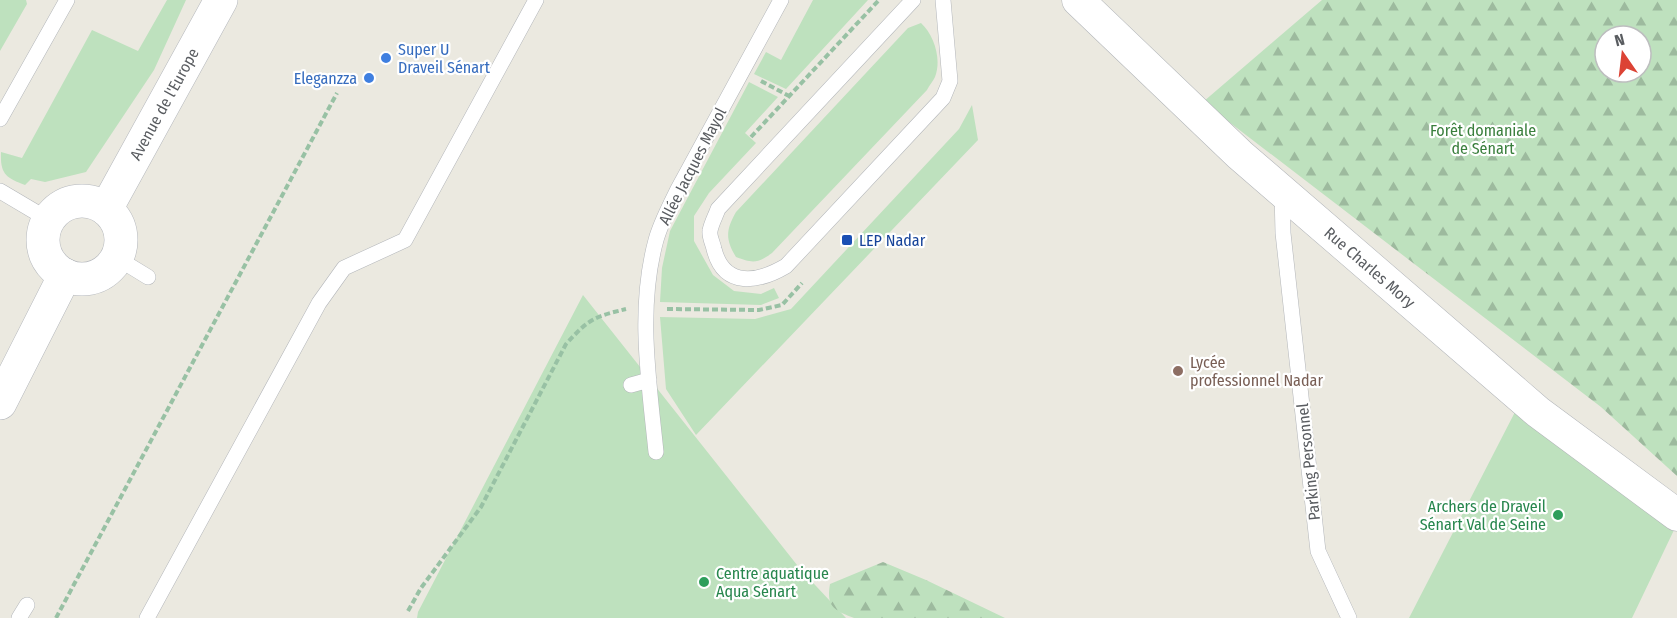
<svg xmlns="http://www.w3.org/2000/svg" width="1677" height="618" viewBox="0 0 1677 618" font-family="'Fira Sans Condensed',sans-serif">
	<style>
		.green { fill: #bee1be }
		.forest { fill: url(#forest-firs); fill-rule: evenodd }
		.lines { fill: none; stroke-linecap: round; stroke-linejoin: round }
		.service-casing { stroke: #b3b6ba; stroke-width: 16 }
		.minor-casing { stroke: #b3b6ba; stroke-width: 33 }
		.secondary-casing { stroke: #b4b7bc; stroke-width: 34 }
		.path { stroke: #98c1a4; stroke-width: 4; stroke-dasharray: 6 3; stroke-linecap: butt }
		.service { stroke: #fff; stroke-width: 15 }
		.minor { stroke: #fff; stroke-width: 32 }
		.secondary { stroke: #fff; stroke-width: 33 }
		.shop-dot { fill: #3f7fe0; stroke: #fff; stroke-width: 2 }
		.transit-dot { fill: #1a4fb4; stroke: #fff; stroke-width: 2 }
		.education-dot { fill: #8d6e63; stroke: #fff; stroke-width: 2 }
		.leisure-dot { fill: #2e9e5b; stroke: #fff; stroke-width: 2 }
		.labels { text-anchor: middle; stroke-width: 4.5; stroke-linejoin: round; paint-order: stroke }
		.shop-label { font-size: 16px; fill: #366cbe; stroke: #fff; text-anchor: start }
		.street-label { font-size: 16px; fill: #595c60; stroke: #fff }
		.park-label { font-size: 16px; fill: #3a7f3d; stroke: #fff }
		.transit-label { font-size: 16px; fill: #164399; stroke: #fff; text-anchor: start }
		.education-label { font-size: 16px; fill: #785e54; stroke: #fff; text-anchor: start }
		.leisure-label { font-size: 16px; fill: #27864d; stroke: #fff; text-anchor: end }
	</style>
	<defs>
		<pattern id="forest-firs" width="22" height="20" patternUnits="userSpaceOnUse" patternTransform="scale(1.5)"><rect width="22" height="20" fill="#bee1be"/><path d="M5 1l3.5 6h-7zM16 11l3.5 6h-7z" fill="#9dba9e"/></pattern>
	</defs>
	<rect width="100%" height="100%" fill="#ebe9e0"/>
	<path class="green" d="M0,0H26L27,4L0,51Z
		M167,0H186L154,70L86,172L45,182L31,179L25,185C6,178 0,174 1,152L22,158L92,30L138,51Z
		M813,0H868L786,89L754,74L766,52L781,60Z
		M921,23C934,35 942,59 935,77C933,81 929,86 927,90L772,253C757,264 752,263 736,257C725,239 726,230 736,212L908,28Z
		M749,82L778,97L745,133L756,143L709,193L694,216V241L713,275L734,291L761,294L774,288L779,298L761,305L660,302L662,268L670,231Z
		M972,105L978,140L696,435L666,389L660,317L755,319L791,309L959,129Z
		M583,295L801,570L846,618H417L418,612Z
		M1515,412L1674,530L1632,618H1409Z"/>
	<path class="forest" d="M1322,0H1677V476L1601,407L1203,102ZM1605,36H1641V72H1605Z
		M883,562L926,580L1005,618H854C834,610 826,607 830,584Z"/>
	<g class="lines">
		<g class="service-casing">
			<path id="service" d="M913,0L718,209C716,215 711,224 710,231C709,236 713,244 714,249C724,289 759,282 786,266L943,98L950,81L943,0
				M0,119L67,0
				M0,191L49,220
				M1282,192L1283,233L1318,551L1349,618
				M117,258L148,277
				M631,385L649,380
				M656,452C649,382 637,309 656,240C661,222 670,206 678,189L781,0
				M19,618L27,605
				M147,618L319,303L344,268L405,240L536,0"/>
		</g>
		<g class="minor-casing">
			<g id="minor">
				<path id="s1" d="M1078,0L1240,155L1538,412L1677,515"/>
			</g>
		</g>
		<g class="secondary-casing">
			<g id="secondary">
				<circle cx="82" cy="240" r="39"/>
				<path id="s2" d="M106,209L221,0"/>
				<path d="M0,403L65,275"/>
			</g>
		</g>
		<path class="path" d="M761,81L789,96
			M751,137L879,0
			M667,309L759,310L782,305L802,283
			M408,611L421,588L481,507L566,344C589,319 593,317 626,309
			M56,618L337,93"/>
		<use href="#service" class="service"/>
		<use href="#minor" class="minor"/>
		<use href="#secondary" class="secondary"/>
	</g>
	<g class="shop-dot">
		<circle cx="386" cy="58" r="6"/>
		<circle cx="369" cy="78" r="6"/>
	</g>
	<rect class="transit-dot" x="841" y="234" width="12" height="12" rx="3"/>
	<circle class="education-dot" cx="1178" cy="371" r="6"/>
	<g class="leisure-dot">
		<circle cx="1558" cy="515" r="6"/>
		<circle cx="704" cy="582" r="6"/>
	</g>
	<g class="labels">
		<g class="shop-label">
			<text x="398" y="55">Super U<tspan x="398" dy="18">Draveil Sénart</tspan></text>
			<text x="357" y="84" text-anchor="end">Eleganzza</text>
		</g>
		<g class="street-label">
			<text dy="6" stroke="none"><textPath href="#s2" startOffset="120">Avenue de l'Europe</textPath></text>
			<text transform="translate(692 166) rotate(-63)" y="6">Allée Jacques Mayol</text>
			<text dy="6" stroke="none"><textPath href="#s1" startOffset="396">Rue Charles Mory</textPath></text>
			<text transform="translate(1308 462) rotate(-96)" y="6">Parking Personnel</text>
		</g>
		<g class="park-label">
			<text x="1483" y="136">Forêt domaniale<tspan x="1483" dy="18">de Sénart</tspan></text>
		</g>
		<g class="transit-label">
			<text x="859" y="246">LEP Nadar</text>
		</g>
		<g class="education-label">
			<text x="1190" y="368">Lycée<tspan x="1190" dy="18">professionnel Nadar</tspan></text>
		</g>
		<g class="leisure-label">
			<text x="1546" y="512">Archers de Draveil<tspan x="1546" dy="18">Sénart Val de Seine</tspan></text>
			<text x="716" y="579" text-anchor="start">Centre aquatique<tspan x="716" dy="18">Aqua Sénart</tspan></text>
		</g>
	</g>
	<g transform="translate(1623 54) rotate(346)"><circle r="28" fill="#ffffff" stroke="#bdbebf" stroke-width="1.5"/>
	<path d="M0-4.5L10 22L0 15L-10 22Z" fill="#dc4335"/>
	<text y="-9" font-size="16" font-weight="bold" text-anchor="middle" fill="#595c60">N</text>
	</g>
</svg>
